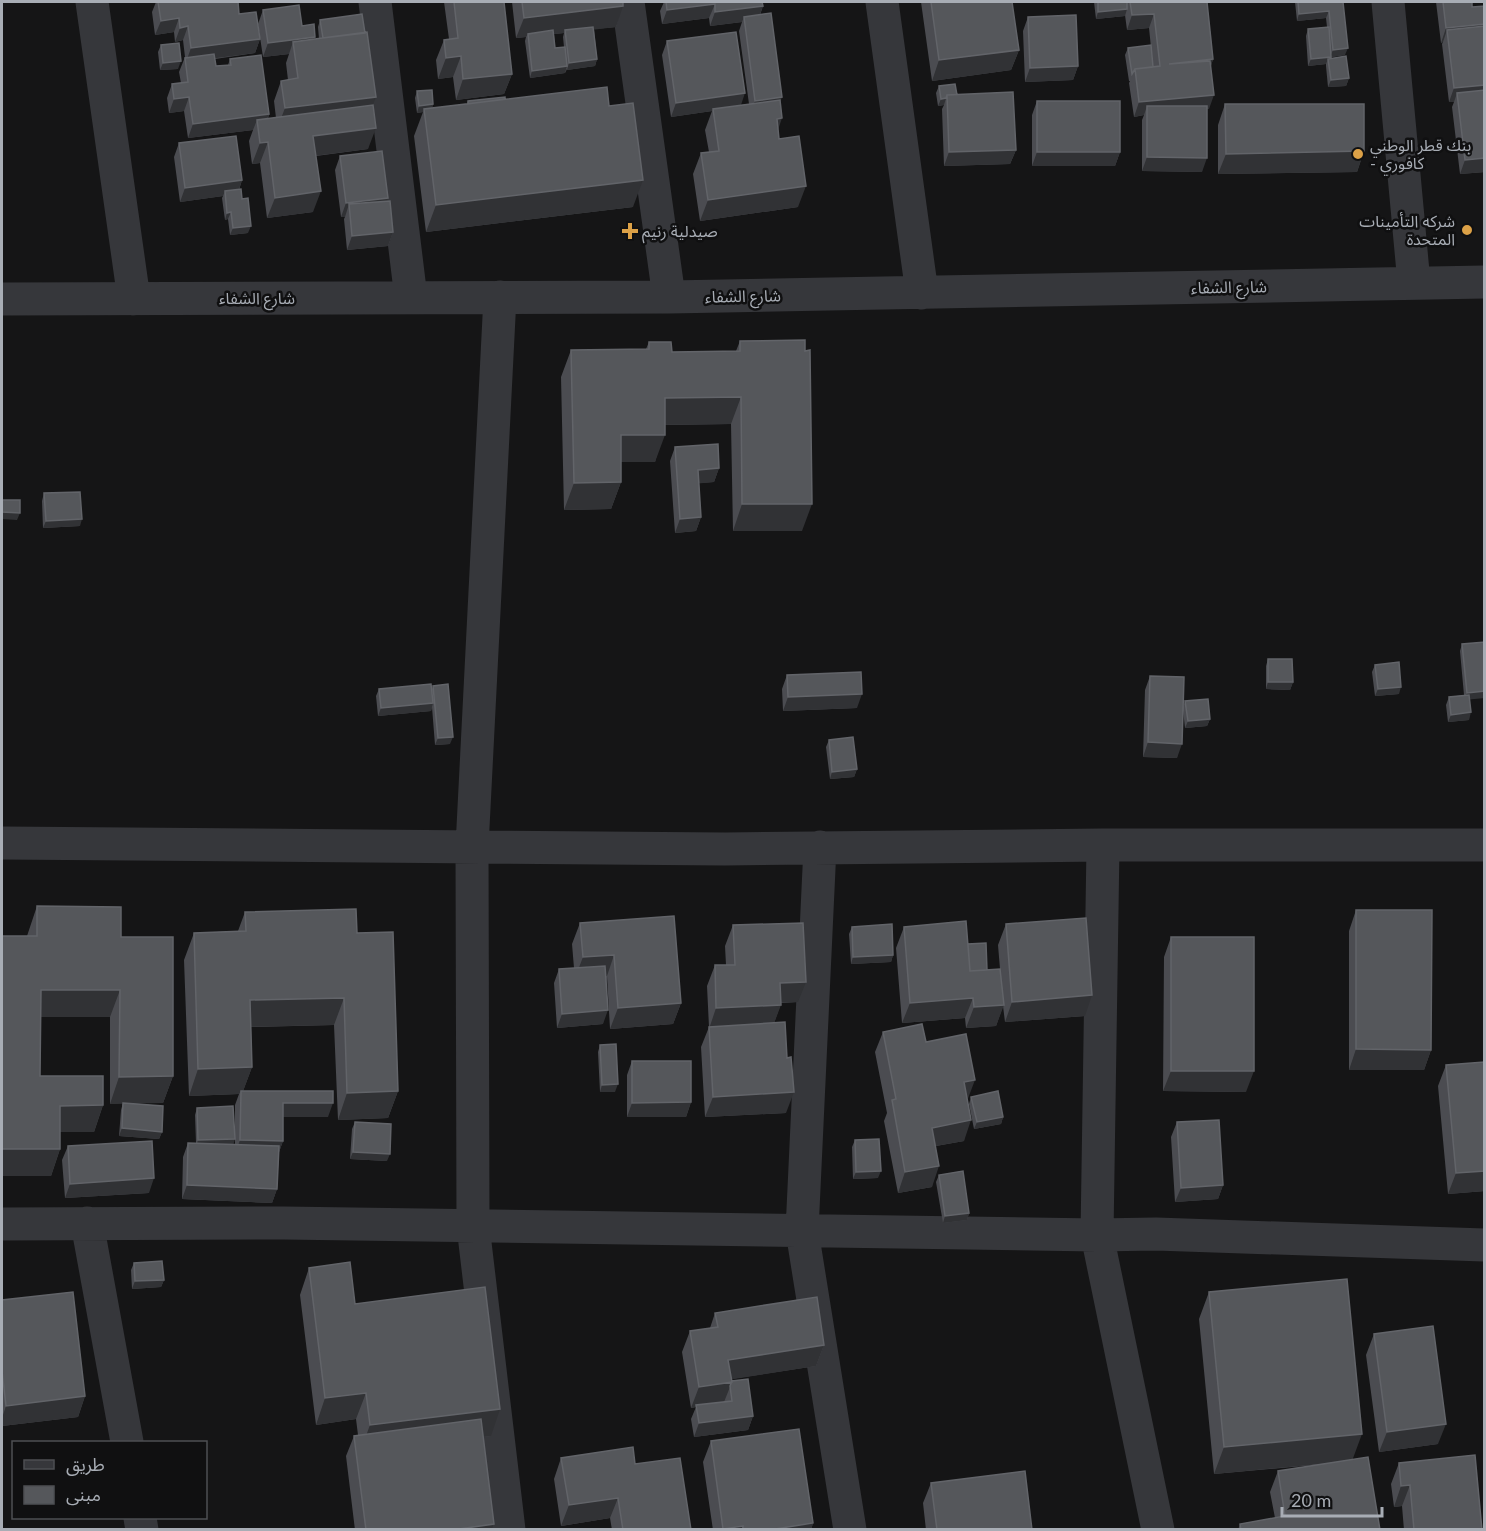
<svg xmlns="http://www.w3.org/2000/svg" width="1486" height="1531" viewBox="0 0 1486 1531" font-family="Lato,'Noto Sans Arabic',sans-serif">
	<style>
		.lines { fill: none; stroke-linecap: round; stroke-linejoin: round }
		.minor { stroke: #36373b; stroke-width: 33 }
		.wall { fill: #4b4c51; fill-rule: evenodd }
		.shaded-wall { fill: #313235 }
		.building { fill: #55575b; stroke: #626469; stroke-width: 1.5 }
		.poi-dot { fill: #dca147; stroke: #101011; stroke-width: 2 }
		.labels { text-anchor: middle; stroke-width: 5; stroke-linejoin: round; paint-order: stroke }
		.poi-label { font-size: 16px; fill: #a8adb5; stroke: #101011; text-anchor: start }
		.street-label { font-size: 16px; fill: #a8adb5; stroke: #101011 }
	</style>
	<rect width="100%" height="100%" fill="#151516"/>
	<g class="lines">
		<path class="minor" d="M92,2L134,299
			M375,2L411,298
			M628,2L669,297
			M882,2L922,293
			M1388,2L1414,283
			M500,297L472,847L473,1226L509,1530
			M2,299L669,297L1484,282
			M2,843L725,849L1103,845H1484
			M1103,845L1097,1235L1158,1530
			M820,847L802,1231L850,1530
			M87,1223L127,1442
			M2,1224L284,1223L1097,1235L1156,1234L1484,1245
			M140,1518L142,1530"/>
	</g>
	<path class="wall" d="M156,2H238L239,14L260,39L255,53L215,59L216,66L228,65L230,59L269,114L268,119L276,118L274,101L281,81L288,80L286,63L289,54L263,57L258,24L263,10L302,26L315,37L314,40L319,39L318,27L320,20L373,105L368,149L316,156L313,212L267,218L260,163L252,164L249,141L253,130L188,138L184,111L169,113L167,98L172,84L181,83L179,72L185,57L183,40L175,42L174,32L155,35L152,12Z
		M444,2H504L512,74L504,94L456,100L453,77L438,79L436,60L444,40L449,39Z
		M512,2H623L616,27L594,29L597,59L595,66L567,70V69L565,73L530,78L525,41L526,37L516,38ZM564,33L563,37L564,47L555,48L554,34Z
		M664,2H762L763,6L760,15L780,103L778,130L779,139L798,207L700,221L693,174L701,153L709,152L705,130L712,111L671,117L662,55L667,41L740,105L749,104L739,31L742,22L710,26L709,18L662,24L660,11Z
		M921,2H1012L1019,50L1011,70L932,81Z
		M1094,2H1207L1213,59L1211,66L1209,109H1207L1202,172L1142,171V120L1144,115L1134,117L1129,83L1130,81H1129L1125,55L1128,48L1153,67L1149,28L1127,30L1125,15V16L1096,19Z
		M1295,2H1343L1345,55L1331,57V59L1349,78L1346,86L1328,87L1326,66V64L1308,66L1306,36L1308,29L1327,27L1326,18L1297,21Z
		M1436,2H1472V7L1485,6V172L1460,174L1452,107L1454,102H1449L1442,44L1443,42L1441,43Z
		M1028,17L1078,66L1073,80L1025,82L1023,31Z
		M161,45L178,69L160,70L158,52Z
		M939,86L957,95L1016,150L1010,164L944,166L942,109L944,105L938,106L936,93Z
		M417,91L433,104L432,108L467,104L468,101L505,99L609,106L633,207L426,232L414,136L423,112L417,113L415,98Z
		M1037,101L1120,152L1115,166H1032V115Z
		M1225,104L1364,151L1357,172L1218,174V125Z
		M179,143L242,180L239,190L242,199L248,233L230,235L228,219L225,220L222,198L223,196L180,202L174,157Z
		M340,156L386,201L393,232L388,246L347,250L344,219L345,217H341L335,170Z
		M740,341L802,531H733L731,424L665,425L655,462H621V482L611,509L564,510L561,377L571,350L646,349L649,342L672,352L736,351Z
		M675,447L719,468L714,482L699,483L701,517L696,531L675,533L670,461Z
		M44,493L80,526L43,528L42,501Z
		M1462,644L1470,700L1469,720L1448,722L1446,705L1449,697L1464,695L1460,651Z
		M1268,659L1293,682L1290,690L1266,689V666Z
		M1375,665L1399,694L1375,696L1372,672Z
		M787,675L857,708L783,711L782,689Z
		M1150,676L1183,707L1185,701L1210,719L1207,726L1185,728L1183,710L1177,758L1143,757L1145,690Z
		M433,686L450,744L435,745L432,707L431,711L378,716L376,696L379,689H432Z
		M829,740L857,769L854,777L830,779L826,747Z
		M37,906L121,907V937H173V1076L163,1103H131L163,1106L162,1132L159,1139L119,1136L121,1110L123,1103L110,1104V1017H41L40,1076H103V1105L94,1132H60V1149L51,1176H2V936H27Z
		M1356,910L1431,1050L1424,1070H1349V931Z
		M245,912L357,933L398,1091L388,1118L338,1120L334,1025L251,1027L252,1067L243,1091L328,1117H283V1141L279,1152L277,1189L272,1203L182,1199L183,1157L188,1143H196L195,1115L197,1108L233,1145H235V1105L239,1094L189,1096L184,960L194,933L238,931Z
		M580,923L681,1003L673,1024L610,1029L607,976L603,1024L557,1028L554,983L559,969L574,968L572,944Z
		M1006,924L1085,1016L1005,1022L1003,1006L996,1026L966,1028L965,1018L902,1023L896,948L904,927L968,944L987,970L1000,969L998,945Z
		M733,925L798,1002L781,1003L774,1023L787,1058L786,1113L705,1117L701,1047L709,1027L707,986L715,965H726L725,946Z
		M852,927L893,955L891,962L851,964L849,934Z
		M1171,937L1246,1092L1163,1091L1164,957Z
		M883,1032L926,1042L968,1100L964,1141L936,1146L932,1187L898,1193L884,1121L887,1113L875,1052Z
		M600,1045L615,1092H600L598,1052Z
		M632,1061L691,1102L686,1117H627V1075Z
		M1446,1065H1485V1191L1448,1194L1438,1086Z
		M971,1097L1003,1117L1001,1124L974,1129L969,1104Z
		M355,1122L387,1161L350,1159L352,1129Z
		M1177,1122L1223,1185L1218,1199L1175,1202L1171,1137Z
		M855,1140L878,1178L853,1179L852,1147Z
		M68,1146L149,1193L65,1198L62,1160Z
		M939,1175L969,1213L967,1220L943,1223L936,1182Z
		M134,1263L164,1280L161,1287L132,1289L131,1270Z
		M309,1268L355,1304L491,1436L483,1437L494,1524L492,1530H355L346,1456L354,1436L358,1435L356,1419L316,1425L300,1295Z
		M1209,1292L1353,1459L1380,1530H1238L1240,1524L1275,1518L1270,1492L1278,1471L1325,1464L1214,1474L1199,1319Z
		M2,1300L85,1396L78,1417L2,1426Z
		M715,1313L824,1345L816,1366L731,1379L753,1416L748,1430L694,1437L691,1419L696,1407L691,1408L682,1352L690,1331L710,1328Z
		M1374,1334L1438,1444L1379,1452L1366,1355Z
		M711,1441L813,1523L811,1530H713L703,1462Z
		M561,1458L635,1464L691,1530H612L610,1518L561,1526L554,1479Z
		M1399,1463L1482,1530H1404L1402,1506L1394,1507L1391,1484Z
		M931,1483L1032,1530H926L923,1503Z"/>
	<path class="shaded-wall" d="M715,4L709,18L662,24L667,10Z
		M623,6L616,27L566,33L565,30L564,33L528,37V34L526,37L516,38L524,18Z
		M763,6L758,20L744,17L742,22L710,26L715,12Z
		M1127,9L1125,16L1096,19L1098,12Z
		M1329,11L1326,18L1297,21L1299,14Z
		M1154,14L1149,28L1127,30L1132,15Z
		M179,18L174,32L155,35L161,21Z
		M1485,24V37L1447,30L1443,42L1441,43L1446,28Z
		M188,26L183,40L175,42L180,28Z
		M315,37L310,51L293,42L289,54L263,57L268,43Z
		M260,39L255,53L186,62L191,48Z
		M1348,48L1345,55L1330,57L1333,50Z
		M1019,50L1011,70L932,81L939,60Z
		M461,56L453,77L438,79L446,58Z
		M1331,57L1329,64L1328,59L1326,64L1308,66L1311,59Z
		M597,59L595,66L567,70L569,63Z
		M1213,59L1208,73L1169,64Z
		M181,61L178,69L160,70L163,63Z
		M567,66L565,73L530,78L532,71Z
		M1078,66L1073,80L1025,82L1030,68Z
		M512,74L504,94L456,100L463,79Z
		M1349,78L1346,86L1328,87L1331,80Z
		M1485,85V98L1457,93L1454,102H1449L1454,88Z
		M745,93L740,108L713,109L712,111L671,117L676,103Z
		M1214,95L1209,109L1147,115V106L1144,115L1134,117L1139,102Z
		M189,97L184,111L169,113L174,99Z
		M376,97L368,117L277,129L285,108Z
		M782,97L777,111L750,115L755,101Z
		M946,98L944,105L938,106L941,99Z
		M433,104L431,111L424,109L423,112L417,113L419,106Z
		M269,114L264,128L257,120L253,130L188,138L193,124Z
		M782,118L775,139L777,119Z
		M376,128L368,149L306,157L313,136Z
		M268,142L260,163L252,164L260,143Z
		M1016,150L1010,164L944,166L949,152Z
		M1364,151L1357,172L1218,174L1226,154Z
		M1037,152H1120L1115,166H1032Z
		M1147,157L1207,158L1202,172L1142,171Z
		M1485,158V172L1460,174L1465,160Z
		M242,180L237,195L225,191L223,196L180,202L185,188Z
		M643,180L633,207L426,232L436,205Z
		M806,186L798,207L700,221L708,200Z
		M321,191L313,212L267,218L275,198Z
		M388,198L383,212L349,204L345,217H341L346,203Z
		M231,212L228,219L225,220L227,213Z
		M251,226L248,233L230,235L233,228Z
		M393,232L388,246L347,250L352,236Z
		M741,397L731,424L655,425L665,398Z
		M621,435H665L655,462H611Z
		M719,468L714,482L693,484L698,470Z
		M621,482L611,509L564,510L574,483Z
		M742,504H812L802,531H733Z
		M2,512L20,513L17,520L2,519Z
		M701,517L696,531L675,533L680,519Z
		M82,519L80,526L43,528L46,521Z
		M1268,682H1293L1290,690L1266,689Z
		M1401,687L1399,694L1375,696L1378,689Z
		M1485,691V698L1464,700L1467,693Z
		M862,694L857,708L783,711L788,697Z
		M433,703L431,711L378,716L381,708Z
		M1471,712L1469,720L1448,722L1451,715Z
		M1210,719L1207,726L1185,728L1188,721Z
		M453,737L450,744L435,745L438,738Z
		M1148,742L1182,744L1177,758L1143,757Z
		M857,769L854,777L830,779L832,772Z
		M614,955L607,976L575,978L583,957Z
		M893,955L891,962L851,964L853,957Z
		M806,982L798,1002L773,1003L780,983Z
		M41,990H120L110,1017H31Z
		M1092,995L1085,1016L1005,1022L1012,1002Z
		M344,998L334,1025L240,1027L250,1000Z
		M973,998L965,1018L902,1023L910,1003Z
		M681,1003L673,1024L610,1029L618,1008Z
		M781,1005L773,1026L709,1029L716,1008Z
		M1004,1005L996,1026L966,1028L974,1007Z
		M608,1010L603,1024L557,1028L562,1014Z
		M1356,1049L1431,1050L1424,1070H1349Z
		M252,1067L242,1094L241,1091L239,1094L189,1096L198,1069Z
		M1171,1071H1254L1246,1092L1163,1091Z
		M173,1076L163,1103L110,1104L119,1077Z
		M975,1080L967,1101L964,1082Z
		M618,1084L615,1092H600L602,1085Z
		M398,1091L388,1118L338,1120L347,1093Z
		M794,1092L786,1113L705,1117L713,1097Z
		M691,1102L686,1117H627L632,1103Z
		M283,1103H333L328,1117H278Z
		M103,1105L94,1132H51L60,1106Z
		M1003,1117L1001,1124L974,1129L977,1122Z
		M971,1120L964,1141L924,1148L932,1128Z
		M122,1128L162,1132L159,1139L119,1136Z
		M235,1139L233,1146L196,1148L198,1140Z
		M240,1140L283,1141L278,1155L235,1154Z
		M2,1149H60L51,1176H2Z
		M353,1152L390,1154L387,1161L350,1159Z
		M939,1166L932,1187L898,1193L905,1172Z
		M881,1171L878,1178L853,1179L856,1172Z
		M1485,1171V1191L1448,1194L1456,1173Z
		M154,1178L149,1193L65,1198L70,1184Z
		M187,1185L277,1189L272,1203L182,1199Z
		M1223,1185L1218,1199L1175,1202L1181,1188Z
		M969,1213L967,1220L943,1223L945,1216Z
		M164,1280L161,1287L132,1289L135,1281Z
		M824,1345L816,1366L721,1381L728,1360Z
		M732,1382L724,1402L696,1405V1407L691,1408L699,1387Z
		M366,1393L356,1419L316,1425L325,1398Z
		M85,1396L78,1417L2,1426V1418L6,1406Z
		M500,1409L491,1436L360,1452L370,1425Z
		M753,1416L748,1430L694,1437L699,1423Z
		M1446,1424L1438,1444L1379,1452L1387,1432Z
		M1362,1434L1352,1461L1214,1474L1224,1447Z
		M1410,1485L1402,1506L1394,1507L1401,1486Z
		M618,1498L610,1518L561,1526L569,1505Z
		M813,1523L811,1530H769Z
		M494,1524L492,1530H452Z
		M743,1526L741,1530H723V1529Z"/>
	<path class="building" d="M158,2H238L239,14L256,12L260,39L191,48L188,26L180,28L179,18L161,21Z
		M454,2H504L512,74L463,79L461,56L446,58L444,40L458,38Z
		M522,2H623V6L524,18Z
		M666,2H762L763,6L715,12V4L667,10Z
		M931,2H1012L1019,50L939,60Z
		M1098,2H1127V9L1098,12Z
		M1130,2H1207L1213,59L1169,64L1210,61L1214,95L1139,102L1135,69L1160,66L1154,14L1132,15Z
		M1298,2H1343L1348,48L1333,50L1329,11L1299,14Z
		M1443,2H1472V7L1485,6V24L1446,28Z
		M299,5L302,26L314,24L315,37L268,43L263,10Z
		M771,13L782,97L755,101L744,17Z
		M362,14L365,33L323,38L320,20Z
		M1076,15L1078,66L1030,68L1028,17Z
		M1485,26V85L1454,88L1447,30Z
		M593,27L597,59L569,63L565,30Z
		M1329,27L1331,57L1311,59L1308,29Z
		M553,30L555,48L565,47L567,66L532,71L528,34Z
		M367,32L376,97L285,108L281,81L298,78L293,42Z
		M736,32L745,93L676,103L667,41Z
		M179,43L181,61L163,63L161,45Z
		M1151,45L1153,67L1135,69L1132,74L1128,48Z
		M214,54L216,66L231,65L230,59L261,55L269,114L193,124L189,97L174,99L172,84L188,82L185,58Z
		M1346,56L1349,78L1331,80L1328,59Z
		M955,84L957,95H947L946,98L941,99L939,86Z
		M607,87L609,106L633,103L643,180L436,205L424,109Z
		M432,90L433,104L419,106L417,91Z
		M1485,90V158L1465,160L1457,93Z
		M1013,92L1016,150L949,152L947,95Z
		M505,97V99L468,104V101Z
		M780,100L782,118L777,119L779,139L799,136L806,186L708,200L701,153L719,151L713,109Z
		M1037,101H1120V152H1037Z
		M1225,104H1364V151L1226,154Z
		M373,105L376,128L313,136L321,191L275,198L268,142L260,143L257,120Z
		M1147,106H1207V158L1147,157Z
		M236,136L242,180L185,188L179,143Z
		M382,151L388,198L346,203L340,156Z
		M241,189L242,199L248,198L251,226L233,228L231,212L227,213L225,191Z
		M390,201L393,232L352,236L349,204Z
		M805,340V351L810,350L812,504H742L741,397L665,398V435H621V482L574,483L571,350L649,349V342H671L672,352L740,351V341Z
		M718,444L719,468L698,470L701,517L680,519L675,447Z
		M80,492L82,519L46,521L44,493Z
		M2,500H20V513L2,512Z
		M1485,642V691L1467,693L1462,644Z
		M1268,659H1292L1293,682H1268Z
		M1399,662L1401,687L1378,689L1375,665Z
		M861,672L862,694L788,697L787,675Z
		M1150,676L1184,677L1182,744L1148,742Z
		M431,684L433,703L381,708L379,689Z
		M448,684L453,737L438,738L433,686Z
		M1469,695L1471,712L1451,715L1449,697Z
		M1208,699L1210,719L1188,721L1185,701Z
		M853,737L857,769L832,772L829,740Z
		M37,906L121,907V937H173V1076L119,1077L120,990H41L40,1076H103V1105L60,1106V1149H2V936H37Z
		M356,909L357,933L393,932L398,1091L347,1093L344,998L250,1000L252,1067L198,1069L194,933L246,931L245,912Z
		M1356,910H1432L1431,1050L1356,1049Z
		M674,916L681,1003L618,1008L614,955L583,957L580,923Z
		M1086,918L1092,995L1012,1002L1006,924Z
		M966,921L970,971L1000,969L1004,1005L974,1007L973,998L910,1003L904,927Z
		M803,923L806,982L780,983L781,1005L716,1008L715,965H735L733,925Z
		M892,924L893,955L853,957L852,927Z
		M1171,937H1254V1071H1171Z
		M986,943L987,970L970,971L968,944Z
		M605,966L608,1010L562,1014L559,969Z
		M785,1022L787,1058L791,1057L794,1092L713,1097L709,1027Z
		M922,1024L926,1042L966,1034L975,1080L964,1082L971,1120L932,1128L939,1166L905,1172L892,1100L896,1099L883,1032Z
		M616,1044L618,1084L602,1085L600,1045Z
		M632,1061H691V1102L632,1103Z
		M1484,1062L1485,1171L1456,1173L1446,1065Z
		M241,1091H333V1103H283V1141L240,1140Z
		M998,1091L1003,1117L977,1122L971,1097Z
		M123,1103L163,1106L162,1132L122,1128Z
		M233,1106L235,1139L198,1140L197,1108Z
		M1219,1120L1223,1185L1181,1188L1177,1122Z
		M355,1122L391,1124L390,1154L353,1152Z
		M879,1139L881,1171L856,1172L855,1140Z
		M152,1141L154,1178L70,1184L68,1146Z
		M188,1143L279,1146L277,1189L187,1185Z
		M963,1171L969,1213L945,1216L939,1175Z
		M162,1261L164,1280L135,1281L134,1263Z
		M350,1262L355,1304L485,1287L500,1409L370,1425L366,1393L325,1398L309,1268Z
		M1347,1279L1362,1434L1224,1447L1209,1292Z
		M73,1292L85,1396L6,1406L2,1371V1300Z
		M817,1297L824,1345L728,1360L732,1382L699,1387L690,1331L718,1327L715,1313Z
		M1433,1326L1446,1424L1387,1432L1374,1334Z
		M748,1379L753,1416L699,1423L696,1405L732,1401L730,1386L732,1381Z
		M481,1419L494,1524L452,1530H366L354,1436Z
		M799,1429L813,1523L769,1530H743V1526L723,1529L711,1441Z
		M633,1447L635,1464L680,1458L691,1530H623L618,1498L569,1505L561,1458Z
		M1475,1455L1482,1530H1414L1410,1485L1401,1486L1399,1463Z
		M1368,1457L1380,1530H1241L1240,1524L1285,1516L1278,1471Z
		M1025,1471L1032,1530H937L931,1483Z"/>
	<g class="poi-dot">
		<circle cx="1358" cy="154" r="6"/>
		<circle cx="1467" cy="230" r="6"/>
		<path d="M627 222h6v6h6v6h-6v6h-6v-6h-6v-6h6z"/>
	</g>
	<g class="labels">
		<g class="poi-label">
			<text x="1370" y="151">بنك قطر الوطني<tspan x="1370" dy="18">- كافوري</tspan></text>
			<text x="1455" y="227" text-anchor="end">شركه التأمينات<tspan x="1455" dy="18">المتحدة</tspan></text>
			<text x="642" y="237">صيدلية رنيم</text>
		</g>
		<g class="street-label">
			<text transform="translate(1229 287) rotate(-1)" y="6">شارع الشفاء</text>
			<text transform="translate(743 296) rotate(-1)" y="6">شارع الشفاء</text>
			<text x="257" y="304">شارع الشفاء</text>
		</g>
	</g>
	<rect width="1486" height="1531" fill="none" stroke="#a8adb5" stroke-width="6"/>
	<rect x="12" y="1441" width="195" height="78" fill="#101011" stroke="#4d4f53" stroke-width="1.5"/>
	<rect x="24" y="1460" width="30" height="9" fill="#36373b" stroke="#4d4f53" stroke-width="1.5"/>
	<text x="66" y="1471" font-size="18" fill="#a8adb5">طريق</text>
	<rect x="24" y="1486" width="30" height="18" fill="#55575b" stroke="#4d4f53" stroke-width="1.5"/>
	<text x="66" y="1501" font-size="18" fill="#a8adb5">مبنى</text>
	<path d="M1282 1507v9h100v-9" fill="none" stroke="#a8adb5" stroke-width="3"/>
	<text x="1291" y="1507" font-size="18" fill="#a8adb5" stroke="#101011" stroke-width="4.5" paint-order="stroke">20 m</text>
</svg>
